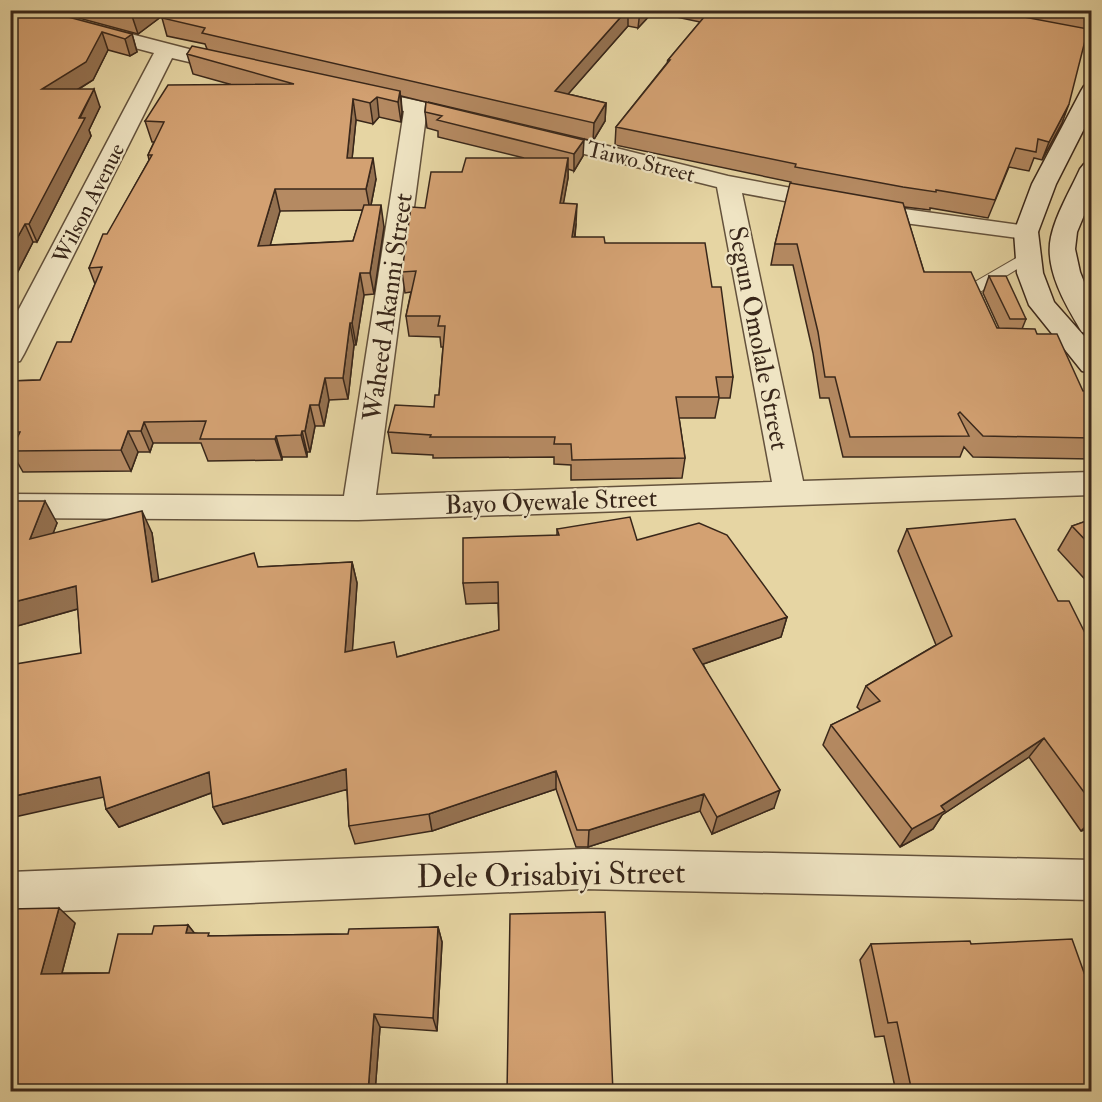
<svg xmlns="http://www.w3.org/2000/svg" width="1102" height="1102" viewBox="0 0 1102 1102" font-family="'IM FELL Double Pica',serif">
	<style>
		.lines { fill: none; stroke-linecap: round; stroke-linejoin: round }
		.service-casing { stroke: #64523c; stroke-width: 2 }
		.minor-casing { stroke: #64523c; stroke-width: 3 }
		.secondary-casing { stroke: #39271a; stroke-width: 3 }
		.service { fill: #efe4c3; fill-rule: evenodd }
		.minor { fill: #efe4c3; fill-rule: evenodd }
		.secondary { fill: #efe4c3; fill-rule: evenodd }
		.wall { fill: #b58a62; stroke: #39271a; stroke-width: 1.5; fill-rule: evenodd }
		.shaded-wall { fill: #947150; stroke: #39271a; stroke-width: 1.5 }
		.building { fill: #d3a172; stroke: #39271a; stroke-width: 1.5 }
		.labels { text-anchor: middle; stroke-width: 4.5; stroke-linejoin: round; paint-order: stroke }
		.far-street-label { font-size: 22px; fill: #39271a; stroke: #efe4c3 }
		.street-label { font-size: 26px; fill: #39271a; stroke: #efe4c3 }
		.near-street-label { font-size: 32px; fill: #39271a; stroke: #efe4c3 }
	</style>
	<rect width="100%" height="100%" fill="#e6d5a3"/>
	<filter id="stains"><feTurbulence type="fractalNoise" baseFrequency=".00333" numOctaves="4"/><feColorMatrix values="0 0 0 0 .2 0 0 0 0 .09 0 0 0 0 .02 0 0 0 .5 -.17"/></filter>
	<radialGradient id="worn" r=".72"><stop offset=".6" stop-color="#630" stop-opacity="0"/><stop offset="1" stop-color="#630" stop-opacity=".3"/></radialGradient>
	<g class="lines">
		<g class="service-casing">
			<path id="service" d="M1030,250L1038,255L1035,258L980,292L987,308L985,312H973L964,290L966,287Z"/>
		</g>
		<g class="minor-casing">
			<path id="minor" d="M10,10H38L239,62L242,66L239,70L232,72L172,58L24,354L20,361L10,363V326L154,53L10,15Z
				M1040,25L1092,34V46L1033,35L1030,31L1033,27Z
				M359,88L477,114L480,119L477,124L469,126L426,116L376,495L772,482L717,187L532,141L529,136L532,131L540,129L728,176L897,208L1035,227L1038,232L1035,237L1026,239L897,222L742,193L803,481L1092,472V495L358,520L10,518V494L344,496L404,111L351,99L348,94L351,89Z
				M583,849L1092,860V900L583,889L10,913V872Z"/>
		</g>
		<g class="secondary-casing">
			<path id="secondary" d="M1092,85V113L1056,184L1038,232L1043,273L1054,302L1092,345V373L1082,371L1029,305L1017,273L1014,232L1032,184L1081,91L1084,86Z
				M1092,162V196L1077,232L1075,249L1080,272L1092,302V335L1082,332C1066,306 1044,269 1051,237C1056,214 1070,191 1080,169L1084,164Z"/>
		</g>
		<use href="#service" class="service"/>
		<use href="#minor" class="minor"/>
		<use href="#secondary" class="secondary"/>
	</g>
	<path class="wall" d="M10,10L132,34L137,52L130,56L108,50L93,80L79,89L100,107L89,130L91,136L37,242H33L10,287Z
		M49,10H170L138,34Z
		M173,10H805L836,17L840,10H1092V20L1090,23L1088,22L1086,28L1062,123L1042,160L1034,158L1029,171L1009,167L988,218L930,208V210L904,207L924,272L997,328H999L983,293L989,276L1026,319L1022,329L1037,334L1083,391H1092V459L973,457L964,447L960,457H843L829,398H820L813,353L793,265H771L775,244L791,182L615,145L616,127L667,63L668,60L700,22L653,12L638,28L628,26L568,94L606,103L605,121L593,141L428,102L583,156L574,171L568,169V178L563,203L576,224L575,237L605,243L712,287L733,377L730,398H719L715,418H679L685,458L682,478L571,480V465L554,464V457L433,458V455L392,453L388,432L434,407L439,395L443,347H441L440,337L409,336L406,316L411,292L405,293L402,272L425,208L462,172L524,158L438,137V131L427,128L425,112L426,102L401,96L402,112L401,122L379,117L373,124L356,120L352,158L376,179L371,205L384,227L374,294L364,295L356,345H354L348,399L329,400L324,426H315L310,452H307V457H282V460L208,461L201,443H153L150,452H138L131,471L23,472L11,451L13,449H10V381L40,380L71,342L95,284L89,268L149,160L148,155L154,142H152L145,121L229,84L193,74L187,54L207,49L205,44L167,36L162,18ZM363,210L353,241L270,245L280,211Z
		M10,504L57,523L53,533H152L158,580L259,567L352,562L357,583L352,651L397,657L499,630L498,603L466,604L463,583L557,535V529L637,540L787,617L781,637L703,664L774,808L712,834L700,811L588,847H576L556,789L432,831L355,844L349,826L347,789L223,824L211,793L119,827L106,809L81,653L78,609L10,628Z
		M1092,519V587L1058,550L1072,526Z
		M907,529L1058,601L1092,647V827L1081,831L1029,757L942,815L933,829L900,847L823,745L831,725L861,711L857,707L866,686L936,645L898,551Z
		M75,923L62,973H109L152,934L188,925L194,933L211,936L348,934L438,927L442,942L437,1031L380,1027L375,1092H10Z
		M871,944H971L1092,1092H896L884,1036L875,1037L860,960Z"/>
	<path class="shaded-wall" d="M141,10H170L138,34L132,16Z
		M627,10H628V26L555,109V91Z
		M653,10V12L638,28L640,11Z
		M102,32L108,50L93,80L49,107L42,89Z
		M132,34L137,52L130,56L125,39Z
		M94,89L100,107L89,130L91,136L37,242L29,224Z
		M400,91L402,112L401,122L398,102Z
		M377,97L379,117L373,124L370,103Z
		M353,99L356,120L350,179L347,158Z
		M606,103L605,121L593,141L594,123Z
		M1069,104L1062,123L1042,160L1049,142Z
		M584,140L583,156L574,171V154Z
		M373,158L376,179L370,210L366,189Z
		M568,158V178L560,223V203Z
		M275,189L280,211L264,267L258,246Z
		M577,204L576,224L572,258V237Z
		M381,205L384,227L374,294L370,273Z
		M25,224L33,242L10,287V251Z
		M360,273L364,295L356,345L352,323Z
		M350,323L354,345L348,399L343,378Z
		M325,378L329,400L324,426L319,405Z
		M310,405L315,426L310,452L305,431Z
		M144,422L153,443L150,452L141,431Z
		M128,431L138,452L131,471L121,450Z
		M302,431L307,452V457L301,435Z
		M276,436L282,457V460L275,439Z
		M45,501L57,523L43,560L30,539Z
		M142,511L152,533L162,603L152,582Z
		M352,562L357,583L351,672L345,652Z
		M76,586L88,606L10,628V603Z
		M787,617L781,637L689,669L693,649Z
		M1044,738L1029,757L942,815L933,829L900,847L912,829L941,806Z
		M346,769L352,788L223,824L213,807Z
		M556,771V789L432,831L429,814Z
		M209,772L219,790L119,827L106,809Z
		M100,777L113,795L10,818V797Z
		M780,790L774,808L712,834L717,817Z
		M704,794L700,811L588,847L589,830Z
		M1092,820V827L1081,831Z
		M59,908L75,923L58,988L41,974Z
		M188,925L200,940L186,933Z
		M438,927L442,942L437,1031L433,1018Z
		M374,1014L380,1027L375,1092H368Z"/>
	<path class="building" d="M10,10H42L132,34L125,39L102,32L86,62L42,89H94L79,118H85L29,224H25L10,251Z
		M110,10H141L132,16Z
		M173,10H627L555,91L606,103L594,123L202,33L205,28L162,18Z
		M710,10H805L836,17L840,10H986L1088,29L1069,104L1049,142L1038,139L1036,152L1016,148L995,200L936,190V192L903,187L795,167L796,164L616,127L670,60H668Z
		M1078,10H1092V13Z
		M192,46L400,91L398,102L377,97L370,103L353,99L347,158H373L366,189H275L258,246L353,241L364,205H381L370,273H360L352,323H350L343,378H325L319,405H310L305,431H302L301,435L276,436L275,439H200L206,421L144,422L141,431H128L121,450L11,451L20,432H13L15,427H10V381L40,380L57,342H71L102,267L89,268L103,234H107L152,155H148L164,122L145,121L168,85L294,84L187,54Z
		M426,102L584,140L574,154L437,120L442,116L425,112Z
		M466,158H568L560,203L577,204L572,237H604L605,243H705L712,287H721L733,377H716L719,397H676L685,458L572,460L571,444H554L555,437H430L431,435L388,432L395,405L434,407L435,395H439L445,326H438L440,316H406L416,271L402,272L411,207L425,208L431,172H462Z
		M790,183L903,203L924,272H971L997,328L1035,329L1037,334H1057L1083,391H1092V438L983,436L960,412L958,414L969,436L850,437L835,377H825L818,332L797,244H775Z
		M989,276H1006L1026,319H1010Z
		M12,501H45L30,539L142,511L152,582L254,553L258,567L352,562L345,652L394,642L397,657L499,630L498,582L463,583V538L559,535L557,529L630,517L637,540L699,523L727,535L787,617L693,649L780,790L717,817L704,794L589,830H577L556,771L429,814L349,826L346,769L213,807L209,772L106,809L100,777L10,797V665L81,653L76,586L10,603V504Z
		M1015,519L1058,601H1069L1092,647V803L1044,738L941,806L945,811L912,829L831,725L880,701L866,686L952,636L907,529Z
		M1092,519V547L1072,526Z
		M59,908L41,974L109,973L118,934H152L154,926L188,925L186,933H209L208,936L348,934L349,929L438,927L433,1018L374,1014L368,1092H10V909Z
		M605,912L613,1092H507L510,914Z
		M1072,939L1092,995V1092H912L897,1022L888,1023L871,944L970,941L971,944Z"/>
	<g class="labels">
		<g class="far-street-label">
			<text transform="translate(641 161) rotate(14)" y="8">Taiwo Street</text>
			<text transform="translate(88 203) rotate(-63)" y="8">Wilson Avenue</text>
		</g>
		<g class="street-label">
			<text transform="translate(387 307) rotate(-82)" y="9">Waheed Akanni Street</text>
			<text transform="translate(759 338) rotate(79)" y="9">Segun Omolale Street</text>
			<text transform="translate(551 501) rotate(-2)" y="9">Bayo Oyewale Street</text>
		</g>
		<g class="near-street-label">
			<text transform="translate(551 874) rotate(-1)" y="11">Dele Orisabiyi Street</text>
		</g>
	</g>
	<rect width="1102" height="1102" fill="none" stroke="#e6d5a3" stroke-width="36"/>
	<rect x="12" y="12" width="1078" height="1078" fill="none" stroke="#39271a" stroke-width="3"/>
	<rect x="18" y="18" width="1066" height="1066" fill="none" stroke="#39271a" stroke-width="1.5"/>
	<rect width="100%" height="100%" filter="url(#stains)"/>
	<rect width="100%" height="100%" fill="url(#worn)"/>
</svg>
